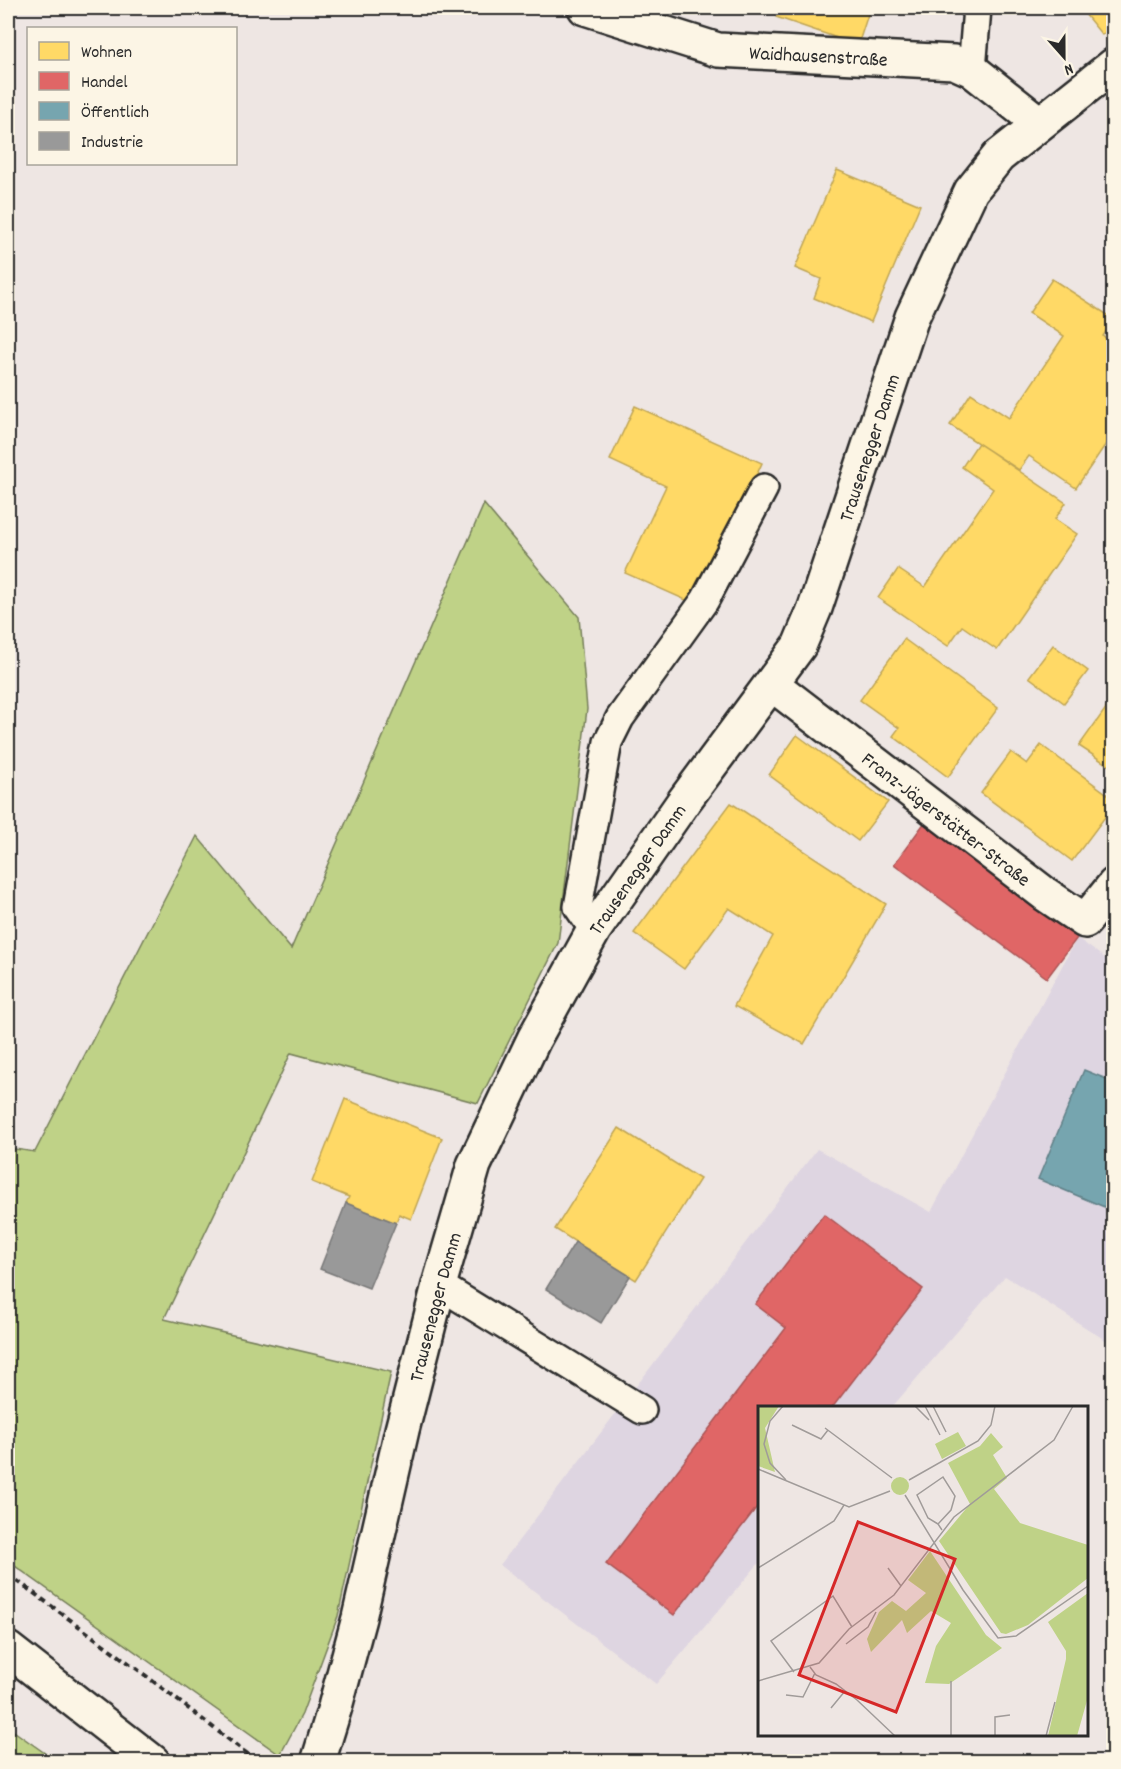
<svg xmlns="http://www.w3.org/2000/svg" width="1121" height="1769" viewBox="0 0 1121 1769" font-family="Dekko,sans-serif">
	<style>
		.built { fill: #ded5e1 }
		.green { fill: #bfd287; stroke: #757e59; stroke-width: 1.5 }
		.homes { fill: #ffd966; stroke: #bfa554; stroke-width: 1.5 }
		.shops { fill: #e06666; stroke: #aa5454; stroke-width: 1.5 }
		.public { fill: #76a5af; stroke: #608087; stroke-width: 1.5 }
		.industry { fill: #999; stroke: #787878; stroke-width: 1.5 }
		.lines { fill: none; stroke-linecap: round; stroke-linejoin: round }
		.service-casing { stroke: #2b2b2b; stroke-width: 32 }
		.minor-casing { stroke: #2b2b2b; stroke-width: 38 }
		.tertiary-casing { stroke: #2b2b2b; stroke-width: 38 }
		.path { stroke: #2b2b2b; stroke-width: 4; stroke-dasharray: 6 4.5; stroke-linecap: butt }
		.service { stroke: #fcf5e5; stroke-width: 27 }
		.minor { stroke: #fcf5e5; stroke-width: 33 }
		.tertiary { stroke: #fcf5e5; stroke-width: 33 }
		.labels { text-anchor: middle; stroke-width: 6; stroke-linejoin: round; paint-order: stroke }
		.street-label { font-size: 20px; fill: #2b2b2b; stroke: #fcf5e5 }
		.inset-road { fill: none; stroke: #a09b99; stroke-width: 1.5 }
		.view { fill: #d62828; fill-opacity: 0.15; stroke: #d62828; stroke-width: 3 }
		.inset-edge { fill: none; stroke: #2b2b2b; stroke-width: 3 }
	</style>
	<rect width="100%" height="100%" fill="#eee6e3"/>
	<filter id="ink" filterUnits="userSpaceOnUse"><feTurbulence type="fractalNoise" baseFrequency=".0167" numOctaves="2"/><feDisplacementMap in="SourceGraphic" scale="12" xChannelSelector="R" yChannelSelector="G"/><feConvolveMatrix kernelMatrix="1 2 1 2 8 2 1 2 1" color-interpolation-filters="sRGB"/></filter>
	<g filter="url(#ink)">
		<path class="built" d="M1077,938L1113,964V1345L1005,1276L892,1407L760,1408L759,1563L656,1684L500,1565L817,1149L931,1212Z"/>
		<path class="green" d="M484,504L579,617L587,709L558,943L478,1103L291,1053L164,1319L391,1372L338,1616L302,1714L280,1755L8,1561V1148L35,1152L197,836L291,949Z
			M8,1727L56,1761H8Z"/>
		<path class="homes" d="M779,8H870L858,45L776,17Z
			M1080,8H1114V25L1102,35Z
			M837,170L920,205L871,322L814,298L821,279L795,268Z
			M1052,279L1114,319L1103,336L1114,343V432L1076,488L1029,456L1019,470L950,425L971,393L1009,418L1064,336L1029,313Z
			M635,406L762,463L697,605L625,573L666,486L610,460Z
			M978,443L1066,503L1055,519L1077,534L997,650L962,626L948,646L878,598L898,569L925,587L993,489L962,467Z
			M904,639L998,708L948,777L893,736L899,728L860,700Z
			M1053,645L1088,671L1064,703L1029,677Z
			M1114,697V769L1079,746Z
			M797,735L888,802L858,841L769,775Z
			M1041,745L1114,799V805L1072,861L981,793L1011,752L1027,764Z
			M731,803L886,904L804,1044L734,1006L773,936L729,908L684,969L634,933Z
			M345,1099L442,1138L411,1219L399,1214L396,1223L346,1203L349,1197L312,1182Z
			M619,1128L700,1179L636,1280L555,1229Z"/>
		<path class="shops" d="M925,822L1077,938L1047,978L894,864Z
			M824,1214L923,1289L832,1408H760V1503L674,1615L606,1564L786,1328L755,1304Z"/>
		<path class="public" d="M1084,1070L1114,1082V1211L1038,1179Z"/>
		<path class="industry" d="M346,1203L396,1223L369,1288L320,1269Z
			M575,1242L630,1276L601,1323L546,1289Z"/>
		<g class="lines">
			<g class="service-casing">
				<path id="service" d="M972,70L977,8
					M594,930L578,907L608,742L620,718L705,600L764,488
					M439,1285L642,1410"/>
			</g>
			<g class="minor-casing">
				<g id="minor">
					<path id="s1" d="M585,8L718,50L954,62L972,70L1039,123"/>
					<path id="s2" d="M773,685L1045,894L1085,921L1114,885"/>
					<path id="s3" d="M318,1762L335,1707L359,1618L402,1430L439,1285L474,1165L534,1039L594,930L684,801L799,646L815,608L912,317L971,191L999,156L1114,65"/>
				</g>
			</g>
			<g class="tertiary-casing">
				<path id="tertiary" d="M8,1649L153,1762"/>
			</g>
			<path class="path" d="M8,1574L141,1672L258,1762"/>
			<use href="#service" class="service"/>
			<use href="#minor" class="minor"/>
			<use href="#tertiary" class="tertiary"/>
		</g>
	</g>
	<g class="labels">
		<g class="street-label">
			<text dy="7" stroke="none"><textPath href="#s1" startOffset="240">Waidhausenstraße</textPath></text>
			<text dy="7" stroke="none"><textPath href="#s3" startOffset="1442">Trausenegger Damm</textPath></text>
			<text dy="7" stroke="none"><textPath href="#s2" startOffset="219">Franz-Jägerstätter-Straße</textPath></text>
			<text dy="7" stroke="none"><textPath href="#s3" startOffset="956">Trausenegger Damm</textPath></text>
			<text dy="7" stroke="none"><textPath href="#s3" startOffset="470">Trausenegger Damm</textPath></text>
		</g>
	</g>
	<g transform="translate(758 1406)">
		<rect width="330" height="330" fill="#eee6e3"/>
		<path d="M0,0H21L7,22L17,66L0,60ZM200,26L208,40L184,53L177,38ZM233,27L245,41L235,49L249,72L236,83L262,117L330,139V172L270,219L248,228L243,227L181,135L212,98L190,57L222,40ZM133 80a9 9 0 1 1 18 0a9 9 0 1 1-18 0ZM172,145L228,229L244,242L191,278L167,277L178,240L193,217L173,205L149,227L144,214L113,246L109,233L121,206L134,195L148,205L168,187L150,174ZM330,187V291L319,330H290L308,253V245L290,216Z" fill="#bfd287"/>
		<path class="inset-road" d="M25,0L12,15L6,38L12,57L28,74M157,0L171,14M167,0L182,29M175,0L188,26M34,19L63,33L70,24M67,22L134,72M0,63L91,101L132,85M151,74L220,35L233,19L237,0M147,89L205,184L240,232L258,230L330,180M180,118L170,112L159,89L185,71L197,90L193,104L180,118L184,124M0,162L76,115L86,99M130,162L143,180M88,238L110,221L118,206M52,261L58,269L78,278L99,294L137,330M36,266L13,235L75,190L94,221M0,275L61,257L91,223L136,189L196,111L296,34L315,0M193,275V330M28,289L45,291L57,267M73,302L87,285M237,330V311L252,309M288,330L297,296"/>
		<path class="view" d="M100,116L197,153L138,306L41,269Z"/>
		<rect width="330" height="330" class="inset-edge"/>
	</g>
	<rect width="1121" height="1769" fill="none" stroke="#fcf5e5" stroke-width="30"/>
	<rect x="15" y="15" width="1091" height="1739" fill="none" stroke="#2b2b2b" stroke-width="2" filter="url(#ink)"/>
	<rect x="27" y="27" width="210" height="138" fill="#fcf5e5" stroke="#a8a49b" stroke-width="1.5"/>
	<rect x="39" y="42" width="30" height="18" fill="#ffd966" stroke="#a8a49b" stroke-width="1.5"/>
	<text x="81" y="57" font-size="18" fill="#2b2b2b">Wohnen</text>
	<rect x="39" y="72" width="30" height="18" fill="#e06666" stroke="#a8a49b" stroke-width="1.5"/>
	<text x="81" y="87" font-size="18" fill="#2b2b2b">Handel</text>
	<rect x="39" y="102" width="30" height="18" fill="#76a5af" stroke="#a8a49b" stroke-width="1.5"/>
	<text x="81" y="117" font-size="18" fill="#2b2b2b">Öffentlich</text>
	<rect x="39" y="132" width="30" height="18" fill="#999999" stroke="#a8a49b" stroke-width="1.5"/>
	<text x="81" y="147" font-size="18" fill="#2b2b2b">Industrie</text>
	<g transform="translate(1064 57) rotate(159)" stroke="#fcf5e5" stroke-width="4.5" paint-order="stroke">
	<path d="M0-4.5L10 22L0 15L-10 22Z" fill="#2b2b2b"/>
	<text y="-9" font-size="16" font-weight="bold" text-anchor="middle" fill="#2b2b2b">N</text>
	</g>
</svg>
